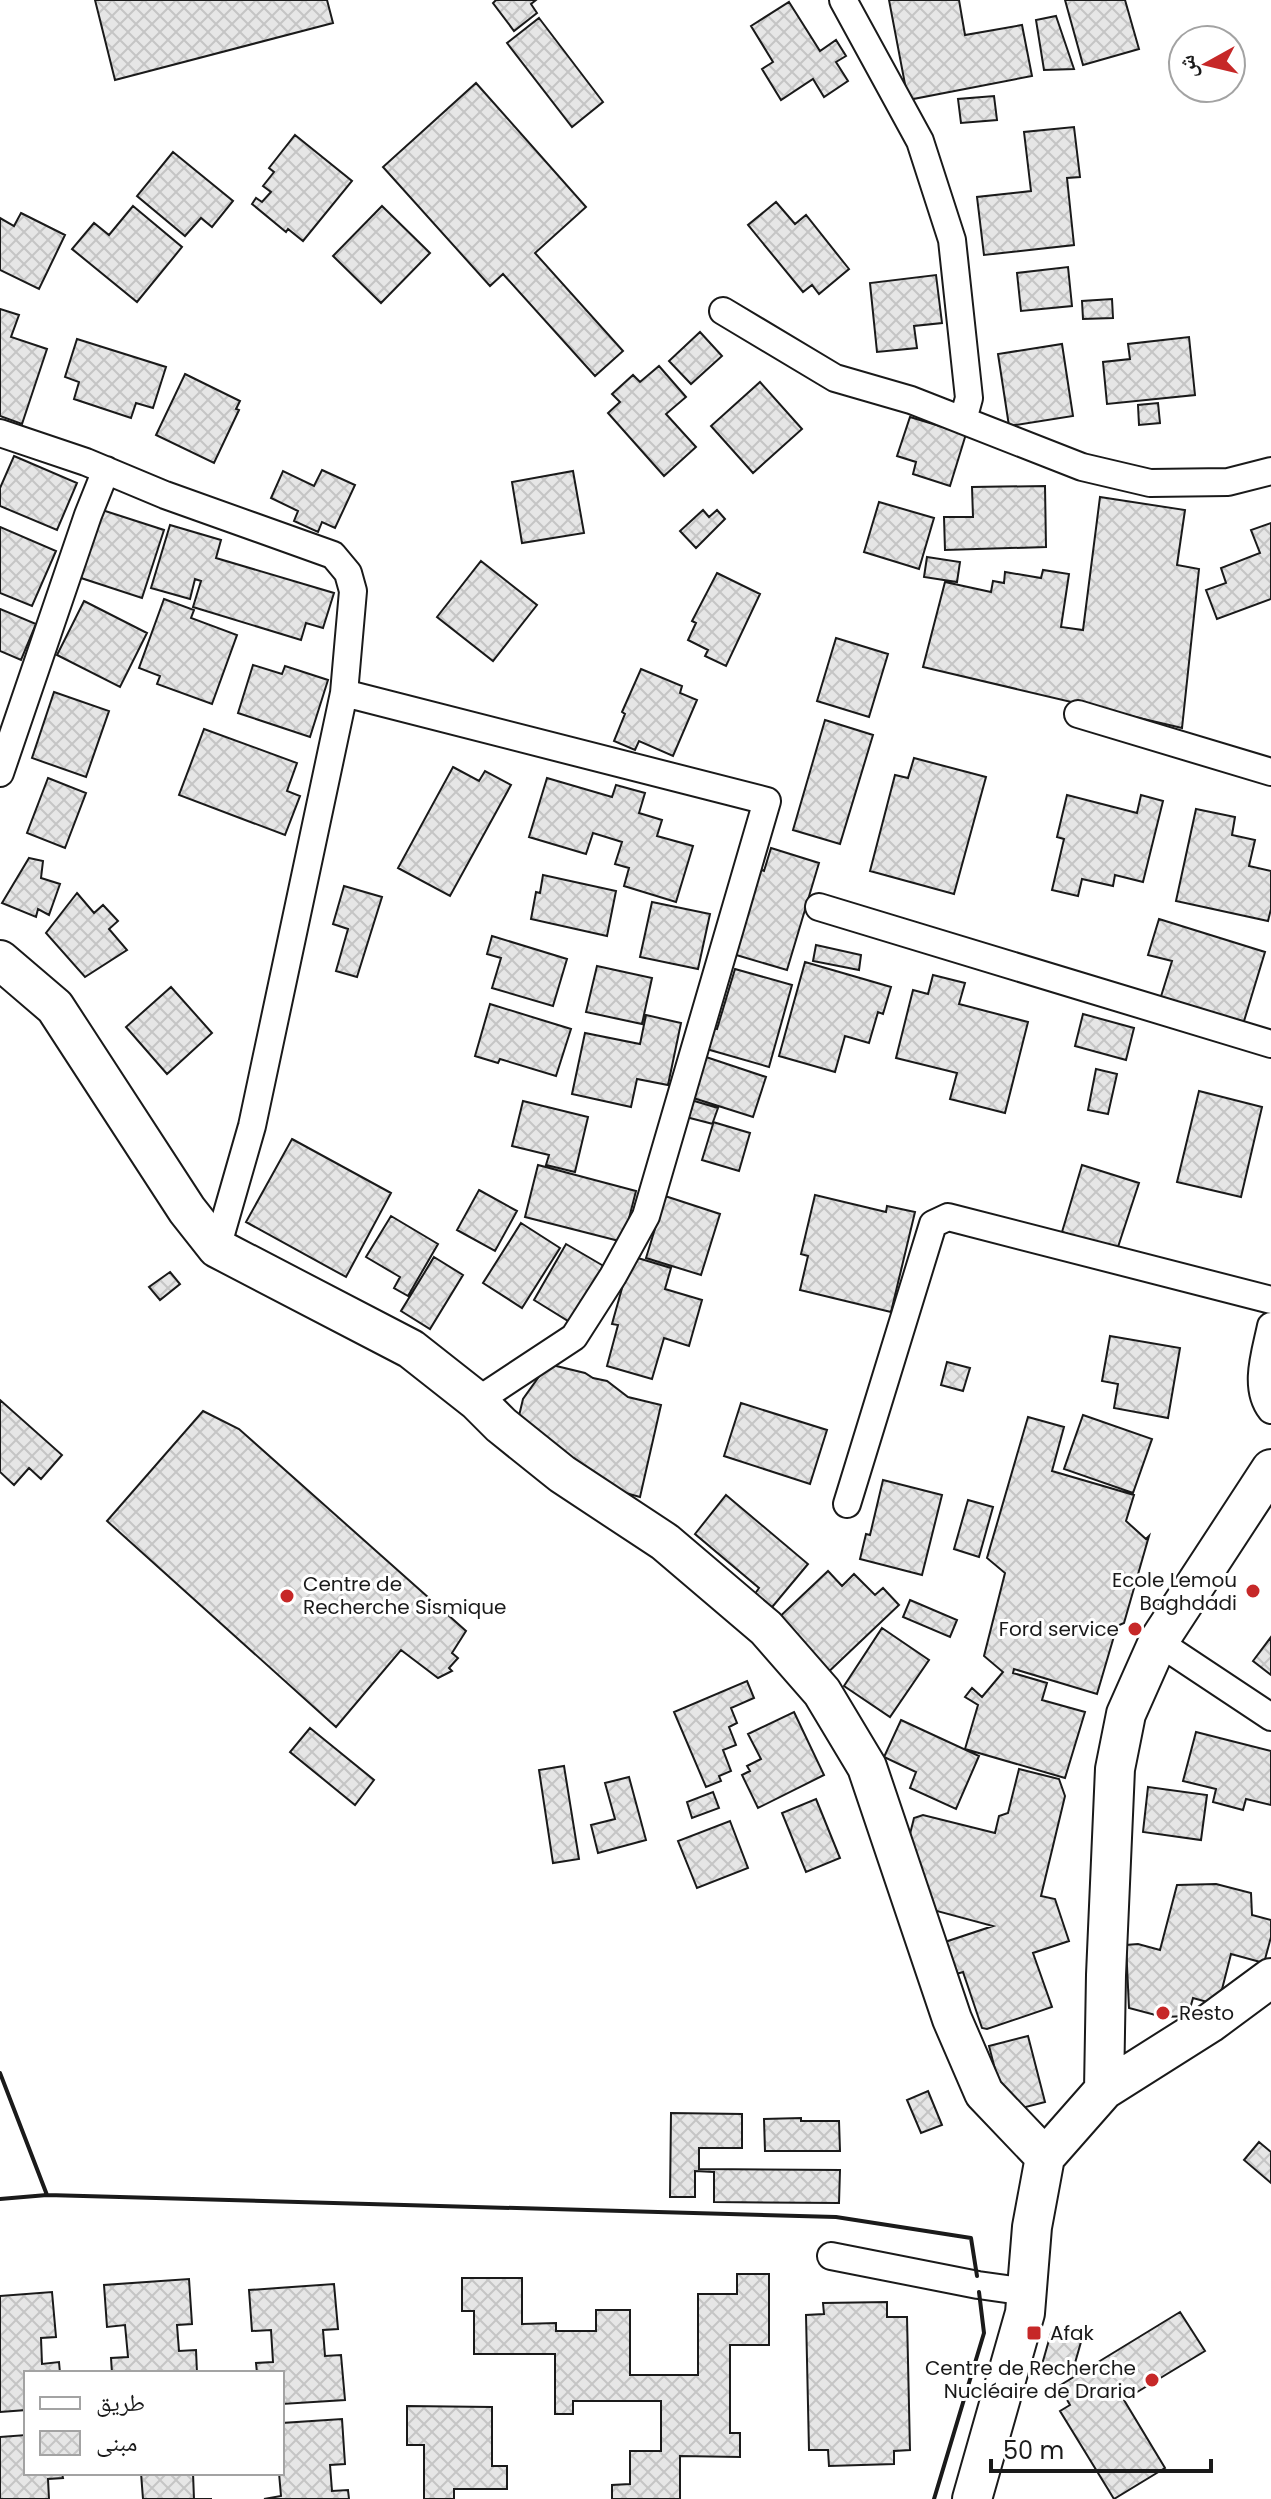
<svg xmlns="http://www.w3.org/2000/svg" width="1271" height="2499" viewBox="0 0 1271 2499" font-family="Poppins,'Noto Naskh Arabic',sans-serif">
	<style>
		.building { fill: url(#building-cross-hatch); stroke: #1a1a1a; stroke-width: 2 }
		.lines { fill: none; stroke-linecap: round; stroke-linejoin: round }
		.street-casing { stroke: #1a1a1a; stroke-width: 30 }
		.secondary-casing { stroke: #1a1a1a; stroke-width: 42 }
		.street { stroke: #fff; stroke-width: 26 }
		.secondary { stroke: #fff; stroke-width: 38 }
		.wall { stroke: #1a1a1a; stroke-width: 4 }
		.poi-dot { fill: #c62828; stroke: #fff; stroke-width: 3 }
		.labels { text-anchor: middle; stroke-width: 6; stroke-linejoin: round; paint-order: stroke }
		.poi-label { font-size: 20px; fill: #1a1a1a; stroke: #fff; text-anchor: end }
	</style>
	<defs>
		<pattern id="building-cross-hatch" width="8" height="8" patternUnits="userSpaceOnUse" patternTransform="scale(2)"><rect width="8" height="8" fill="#e6e6e6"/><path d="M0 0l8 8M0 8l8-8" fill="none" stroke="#c5c5c5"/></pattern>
	</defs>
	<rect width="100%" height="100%" fill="#fff"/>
	<path class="building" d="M95,0H327L333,23L115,80Z
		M496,0H536L531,4L537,13L514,31L493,3Z
		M889,0H959L965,35L1022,25L1032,76L908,100Z
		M1065,0H1125L1139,49L1083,65Z
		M789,2L820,51L836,40L846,56L836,62L848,81L824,97L813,79L781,100L762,69L773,62L751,26Z
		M1056,16L1074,69L1044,70L1036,20Z
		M539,18L603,102L572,127L507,43Z
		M476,83L586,207L535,253L623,351L595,376L503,274L490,286L383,167Z
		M994,96L997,120L961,123L958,99Z
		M1074,127L1080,177L1067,178L1074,245L984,255L977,197L1031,191L1024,132Z
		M295,135L352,181L303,241L288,229L286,232L252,204L256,198L262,202L271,192L263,186L274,172L269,168Z
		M173,152L233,201L212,227L201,218L185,236L137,196Z
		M776,202L795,224L806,215L849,269L819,294L812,285L803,292L748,225Z
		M133,206L182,247L137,302L72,249L94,223L109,235Z
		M382,206L430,253L381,303L333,256Z
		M21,213L65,235L39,289L0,270V218L14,226Z
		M1068,267L1072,306L1021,311L1017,273Z
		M936,275L942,323L914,326L917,348L877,352L870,283Z
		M1112,299L1113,318L1083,319L1082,301Z
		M0,309L19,315L11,337L47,349L22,424L0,416Z
		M700,332L722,356L691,384L669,361Z
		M1189,337L1195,395L1107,404L1103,362L1130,359L1128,344Z
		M77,339L166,367L153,408L136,403L131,418L74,399L79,382L65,377Z
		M1062,344L1073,416L1009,426L998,354Z
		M659,366L686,397L666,414L696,447L664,476L608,413L620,402L612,394L633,375L640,382Z
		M185,374L240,401L236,409L239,410L214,463L156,435Z
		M760,382L802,429L753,473L711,426Z
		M1158,403L1160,423L1139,425L1138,405Z
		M910,417L966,434L950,486L913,474L916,462L897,456Z
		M14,456L77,483L57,530L0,506V488Z
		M322,470L355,485L335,528L322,522L318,532L294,521L298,511L271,498L283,471L314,486Z
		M573,471L584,533L522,543L512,482Z
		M1045,486L1046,547L945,550L944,517H973L972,487Z
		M1100,497L1185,510L1177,565L1199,569L1182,728L923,667L945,582L991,592L993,581L1004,583L1005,572L1041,578L1043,570L1069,574L1061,627L1083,630Z
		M879,502L934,518L919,569L864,552Z
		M96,508L164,530L142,598L75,576Z
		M703,510L709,517L717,510L725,519L696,548L680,531Z
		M1271,523V599L1217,619L1206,590L1226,583L1221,568L1260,553L1251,530Z
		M170,525L221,540L216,558L334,593L323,628L306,623L301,640L193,607L201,581L195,579L190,599L151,588Z
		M0,527L56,551L32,606L0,593Z
		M927,557L960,562L957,582L924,577Z
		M481,561L537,605L493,661L437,617Z
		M717,573L760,594L726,666L705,656L708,650L688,640L696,623L692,621Z
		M164,599L194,610L191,618L237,635L212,704L157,684L160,676L139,668Z
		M84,601L147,633L120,687L57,655Z
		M0,609L36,624L21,660L0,651Z
		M836,638L888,654L869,717L817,701Z
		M253,665L282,674L285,666L328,680L310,737L238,713Z
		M641,669L682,686L680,693L697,700L673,756L639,741L635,750L614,741L625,714L622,712Z
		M54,692L109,711L86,777L32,758Z
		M825,720L873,735L840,844L793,830Z
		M204,729L297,763L287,791L300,796L285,835L179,795Z
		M914,758L986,777L954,894L870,871L895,775L908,778Z
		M453,767L479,781L485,771L511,785L450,896L398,868Z
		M48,778L86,793L65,848L27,833Z
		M547,778L612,797L616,785L645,793L639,813L662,820L657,836L693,846L676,902L624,886L629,868L615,864L622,842L593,833L586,854L529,837Z
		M1067,795L1137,813L1141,795L1163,801L1143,882L1115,875L1113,886L1082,879L1078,896L1052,890L1064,839L1057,837Z
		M1196,809L1235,817L1232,835L1255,840L1249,866L1271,871V909L1268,921L1176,901Z
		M771,848L819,863L787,970L733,954L759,869L764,871Z
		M29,858L43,861L41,878L60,884L49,915L38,909L36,917L2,903Z
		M543,875L616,891L607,936L531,919L536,892L540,893Z
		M344,886L382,897L357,977L336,971L348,929L333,924Z
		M77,893L94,913L103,905L118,921L109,929L127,950L85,977L46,933Z
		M652,902L710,914L698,969L640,957Z
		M1159,919L1265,952L1241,1031L1158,1006L1172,961L1148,955Z
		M492,936L567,959L553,1006L492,988L501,958L487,954Z
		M816,945L861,955L859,970L813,961Z
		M805,962L891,987L883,1014L878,1012L869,1043L845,1036L835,1072L779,1056Z
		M597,966L652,978L642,1024L586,1012Z
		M735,969L792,985L769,1067L703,1048L709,1027L717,1029Z
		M933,975L965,983L959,1004L1028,1022L1005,1113L950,1099L957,1073L896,1058L913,990L928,994Z
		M171,987L212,1033L167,1074L126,1027Z
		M490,1004L571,1029L556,1076L500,1059L498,1063L475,1056Z
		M1083,1014L1134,1028L1126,1060L1075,1046Z
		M646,1015L681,1023L668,1085L637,1079L631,1107L572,1094L585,1033L640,1044Z
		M700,1055L766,1077L753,1117L687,1096Z
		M1096,1069L1117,1074L1108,1114L1088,1110Z
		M1199,1091L1262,1107L1241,1197L1177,1182Z
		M691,1100L718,1108L713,1122L750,1133L739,1171L702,1160L713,1124L686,1117Z
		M523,1101L588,1117L575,1172L546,1165L549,1155L512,1146Z
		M292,1139L391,1193L346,1277L246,1222Z
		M538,1165L636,1191L623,1242L525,1217Z
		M1082,1165L1139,1183L1117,1250L1062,1232Z
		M479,1190L517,1211L495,1251L457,1230Z
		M815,1195L886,1212L887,1206L915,1212L891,1312L800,1290L808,1256L801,1254Z
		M665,1196L720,1214L701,1275L646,1258Z
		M391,1216L438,1244L408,1296L394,1288L400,1277L366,1257Z
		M521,1223L560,1248L522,1308L483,1283Z
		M566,1244L607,1268L573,1324L534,1300Z
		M631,1256L671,1268L665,1289L702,1300L689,1346L664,1338L652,1379L607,1366L618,1325L612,1324Z
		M434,1257L463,1275L430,1329L401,1311Z
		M170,1272L180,1284L160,1300L149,1287Z
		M1110,1336L1180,1348L1168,1418L1114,1408L1118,1384L1102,1381Z
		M947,1362L970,1368L963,1391L941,1385Z
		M548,1364L585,1373L593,1378L607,1381L628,1397L661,1405L640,1497L622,1492L518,1420L523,1399Z
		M0,1400L62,1455L41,1479L29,1468L14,1485L0,1472Z
		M741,1403L827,1430L810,1484L724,1456Z
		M203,1411L239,1429L466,1631L452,1653L458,1658L449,1668L452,1671L438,1678L401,1650L336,1727L107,1521Z
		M1083,1415L1152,1439L1133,1493L1064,1469Z
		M1028,1417L1064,1427L1052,1471L1134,1495L1126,1521L1146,1539L1149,1536L1124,1623L1117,1626L1097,1694L1014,1669L1013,1673L1047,1683L1042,1700L1085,1712L1065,1778L965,1749L978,1705L965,1697L972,1688L982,1697L1003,1672L984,1656L1005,1573L987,1558Z
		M883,1480L942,1495L922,1575L860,1559L866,1534L870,1535Z
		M726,1495L808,1564L768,1612L752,1598L759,1588L695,1534Z
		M968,1500L993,1507L979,1557L954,1549Z
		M828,1571L842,1586L854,1574L875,1595L883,1588L899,1605L822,1678L772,1624Z
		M910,1600L957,1620L950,1637L903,1617Z
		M882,1628L929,1660L890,1717L844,1686Z
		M1271,1637V1675L1253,1661Z
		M747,1681L754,1698L731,1708L737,1723L729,1727L736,1745L723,1750L731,1771L719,1776L721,1781L706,1787L674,1712Z
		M794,1712L824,1775L758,1808L742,1775L750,1771L747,1766L761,1759L748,1734Z
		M901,1720L979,1756L956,1809L910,1788L916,1772L884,1757Z
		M310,1728L374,1780L355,1805L290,1752Z
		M1196,1732L1271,1751V1805L1246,1799L1243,1810L1213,1802L1216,1789L1183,1781Z
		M564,1766L579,1859L553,1863L539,1770Z
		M1019,1769L1059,1779L1065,1796L1041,1896L1055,1899L1069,1941L1033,1953L1052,2007L987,2029L982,2028L963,1972L953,1975L942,1943L993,1926L933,1910L903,1862L914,1818L923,1815L995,1833L999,1816L1008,1813Z
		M629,1777L646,1840L598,1853L591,1825L615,1819L605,1783Z
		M1148,1787L1207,1795L1201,1840L1143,1832Z
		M713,1792L719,1808L692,1818L687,1802Z
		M816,1799L840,1858L806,1872L782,1813Z
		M730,1821L748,1868L697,1888L678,1841Z
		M1216,1884L1251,1893L1252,1915L1271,1920V1937L1264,1963L1231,1954L1218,2005L1193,1998L1188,2016L1163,2017L1129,2008L1126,1945L1138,1944L1160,1950L1177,1885Z
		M1028,2036L1045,2102L1006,2112L989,2046Z
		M928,2091L942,2125L921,2133L907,2100Z
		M671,2113L742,2114V2148H699V2169L840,2170L839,2203L714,2202V2172L695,2171V2197H670Z
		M801,2118V2121H839L840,2151H765L764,2119Z
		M1259,2142L1271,2152V2183L1244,2160Z
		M737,2274H769V2345H730V2433H740V2457L680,2456V2499H612V2485L630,2484V2451H661V2401H573V2414H555V2354H474V2311H462V2278H522V2324L556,2323V2331H596V2310H630V2375H698V2294H737Z
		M189,2279L192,2324L177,2325L179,2351L196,2350L197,2373H112L111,2358L128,2357L125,2325L107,2327L104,2285Z
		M334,2284L338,2329L323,2330L325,2356L341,2355L345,2400L282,2404V2373H257L256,2363L273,2362L271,2330L252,2331L249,2290Z
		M52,2292L56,2337L41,2338L42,2364L59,2362L60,2373H26V2410L0,2412V2296Z
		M887,2302V2317H907L910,2450L894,2451V2464L829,2466L828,2450H809L806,2315L824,2314L823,2303Z
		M1180,2312L1205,2351L1124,2400L1165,2468L1114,2499L1060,2411L1070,2405L1059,2386Z
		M1051,2333L1081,2342L1071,2377L1041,2368Z
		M407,2406L492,2407V2466H507V2489H454V2499H424V2445H407Z
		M342,2419L345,2464L330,2465L332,2491L348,2490L349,2499H264L281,2496L279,2473H282V2423Z
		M26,2435V2473H62L63,2478L48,2479L49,2499H0V2437Z
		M141,2473H193L194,2499H212H143Z"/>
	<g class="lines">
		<g class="street-casing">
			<path id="street" d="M843,0L920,141L952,240L969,398L963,420
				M723,311L835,378L911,400L1082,467L1150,483L1228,482L1271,471
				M0,433L86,462L165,495L333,555L348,573L353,591L344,693
				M1078,714L1271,772
				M0,773L88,515L106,470
				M819,907L1271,1044
				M217,1248L252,1126L344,693L767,801L646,1216L613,1276L574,1337L477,1401
				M1271,1326C1266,1351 1253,1387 1271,1410
				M847,1504L933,1224L948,1217L1271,1300
				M1158,1642L1271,1717
				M831,2256L978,2285L1027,2292"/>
		</g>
		<g class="secondary-casing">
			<path id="secondary" d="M0,960L55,1007L187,1210L217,1248L411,1349L477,1401L501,1425L562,1474L665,1542L766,1628L822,1692L867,1767L952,2019L984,2093L1045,2157
				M1104,2090L1210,2023L1271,1978
				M972,2499L1025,2313L1032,2227L1045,2157L1104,2090L1106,1975L1115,1769L1126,1714L1158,1642L1271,1469"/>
		</g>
		<use href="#street" class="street"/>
		<use href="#secondary" class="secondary"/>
		<path class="wall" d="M0,2073L47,2195
			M0,2199L47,2195L836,2217L971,2238L977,2276
			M934,2499L984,2333L979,2292"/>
	</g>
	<g class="poi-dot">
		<circle cx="1253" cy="1591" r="8"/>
		<circle cx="287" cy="1596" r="8"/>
		<circle cx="1135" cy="1629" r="8"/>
		<circle cx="1163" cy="2013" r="8"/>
		<rect x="1026" y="2325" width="16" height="16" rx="4"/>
		<circle cx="1152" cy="2380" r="8"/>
	</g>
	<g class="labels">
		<g class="poi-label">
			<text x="1237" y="1587">Ecole Lemou<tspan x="1237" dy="23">Baghdadi</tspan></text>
			<text x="303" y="1591" text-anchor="start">Centre de<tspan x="303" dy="23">Recherche Sismique</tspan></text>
			<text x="1119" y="1636">Ford service</text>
			<text x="1179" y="2020" text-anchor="start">Resto</text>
			<text x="1050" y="2340" text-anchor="start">Afak</text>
			<text x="1136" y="2375">Centre de Recherche<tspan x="1136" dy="23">Nucléaire de Draria</tspan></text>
		</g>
	</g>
	<rect x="24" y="2371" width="260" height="104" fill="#ffffff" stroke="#a3a3a3" stroke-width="2"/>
	<rect x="40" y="2397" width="40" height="12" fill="#ffffff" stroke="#a3a3a3" stroke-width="2"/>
	<text x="96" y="2411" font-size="24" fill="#1a1a1a">طريق</text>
	<rect x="40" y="2431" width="40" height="24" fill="url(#building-cross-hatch)" stroke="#a3a3a3" stroke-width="2"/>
	<text x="96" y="2451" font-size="24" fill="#1a1a1a">مبنى</text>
	<g transform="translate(1207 64) rotate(262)"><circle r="38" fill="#ffffff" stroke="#a3a3a3" stroke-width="2"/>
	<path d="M0-6L14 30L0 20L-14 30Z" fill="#c62828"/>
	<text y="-12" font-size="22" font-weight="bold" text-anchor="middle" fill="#1a1a1a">ش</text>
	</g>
	<path d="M991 2459v12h220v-12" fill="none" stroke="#1a1a1a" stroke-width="4"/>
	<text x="1003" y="2459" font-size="24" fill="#1a1a1a" stroke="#ffffff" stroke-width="6" paint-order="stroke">50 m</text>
</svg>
